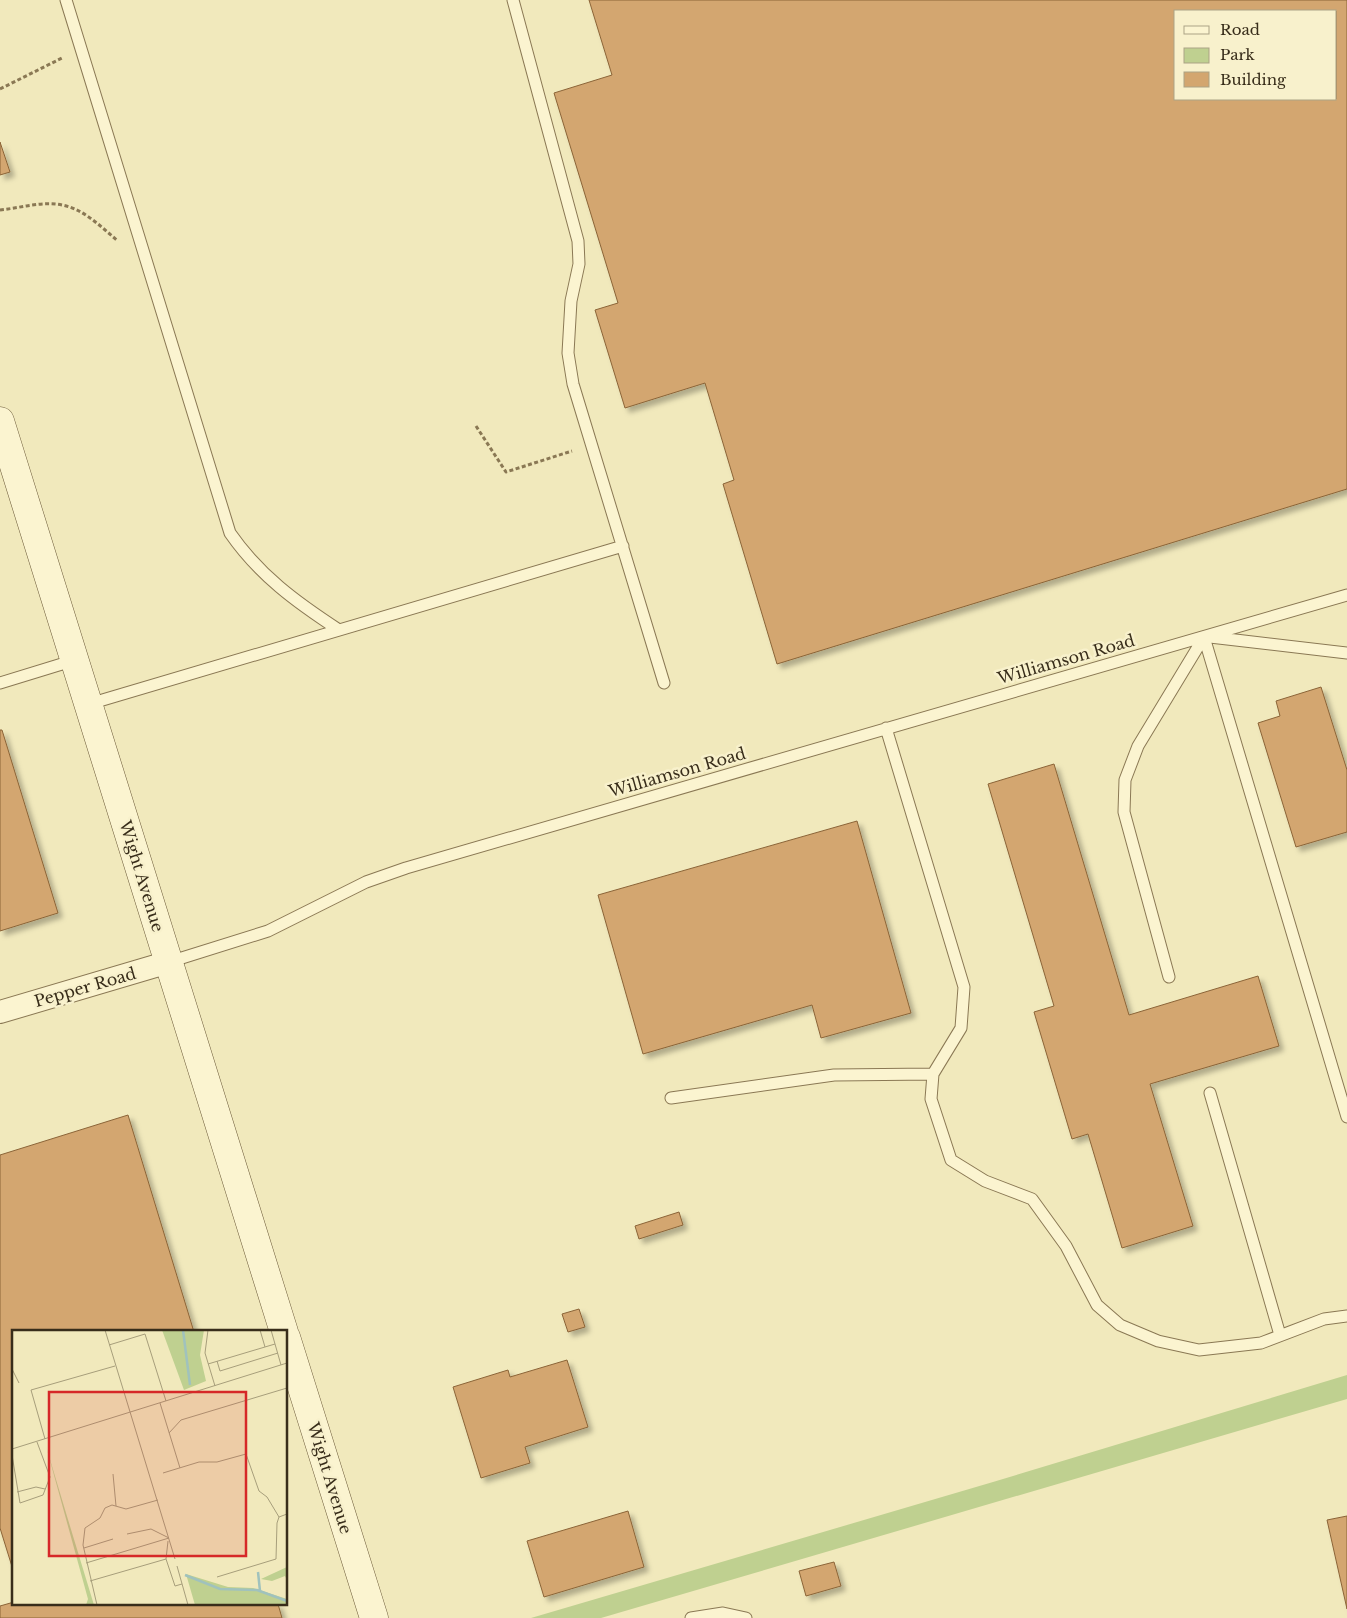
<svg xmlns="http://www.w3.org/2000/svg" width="1347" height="1618" viewBox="0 0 1347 1618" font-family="'Libre Baskerville',serif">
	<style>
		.green { fill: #bfd090 }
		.building { fill: #d3a66f; stroke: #8b6438; fill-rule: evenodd; filter: url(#shadow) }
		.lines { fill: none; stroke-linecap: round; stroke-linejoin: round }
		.lane-casing { stroke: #8a7854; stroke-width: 13 }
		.street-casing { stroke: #8a7854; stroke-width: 24 }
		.secondary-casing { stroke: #6b5938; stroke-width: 29 }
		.path { stroke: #8a7854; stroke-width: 3; stroke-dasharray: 4 2.5; stroke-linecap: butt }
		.lane { stroke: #fbf4d0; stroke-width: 11 }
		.street { stroke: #fbf4d0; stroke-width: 22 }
		.secondary { stroke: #fbf4d0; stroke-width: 28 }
		.labels { text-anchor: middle; stroke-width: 5; stroke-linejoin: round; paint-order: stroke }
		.street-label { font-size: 16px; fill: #382d1a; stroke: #f8f1cc }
		.inset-river { fill: none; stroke: #a0c2bd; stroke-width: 2.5 }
		.inset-road { fill: none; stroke: #a79e7b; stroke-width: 1 }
		.view { fill: #d62828; fill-opacity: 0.15; stroke: #d62828; stroke-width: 2.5 }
		.inset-edge { fill: none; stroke: #382d1a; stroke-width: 2.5 }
	</style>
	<defs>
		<filter id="shadow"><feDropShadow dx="4.5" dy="4.5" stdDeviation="2.5" flood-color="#0004"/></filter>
	</defs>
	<rect width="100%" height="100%" fill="#f1e9bc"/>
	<path class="green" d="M1347,1375V1399L601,1618H531L993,1482Z"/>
	<path class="building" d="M589,0H1347V489L777,664L723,484L734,480L705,383L625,408L595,310L618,303L554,93L612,75ZM1176,11H1336V99H1176Z
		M0,142L10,172L0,175Z
		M1321,687L1347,770V832L1296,847L1258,723L1280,716L1276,701Z
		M0,730H2L58,913L0,931Z
		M1054,764L1129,1015L1258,976L1279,1046L1150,1084L1193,1226L1122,1248L1088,1134L1072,1139L1034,1012L1054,1006L988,784Z
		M857,821L911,1013L821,1038L812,1005L643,1054L598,895Z
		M128,1115L194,1332H14V1573L0,1528V1155Z
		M679,1212L683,1225L639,1239L635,1226Z
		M579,1309L585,1327L568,1332L562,1314Z
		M567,1360L588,1427L525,1447L530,1463L481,1478L453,1387L508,1370L510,1377Z
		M628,1511L644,1567L544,1597L527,1541Z
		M1347,1516V1609L1327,1520Z
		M834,1562L841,1586L806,1596L799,1571Z
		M14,1602V1604H278L282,1618H0V1606Z"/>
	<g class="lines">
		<g class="lane-casing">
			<path id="lane" d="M66,0L230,533C259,575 296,602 339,630
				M513,0L578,241L579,264L571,301L568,353L573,384L664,683
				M1204,637L1347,1117
				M1210,637L1347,653
				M0,683L75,660
				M89,704L623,546
				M886,728L964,987L961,1028L933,1074L931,1099L951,1160L985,1181L1032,1199L1066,1246L1097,1305L1120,1325L1158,1341L1199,1350L1261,1343L1324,1319L1347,1316
				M169,962L268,931L366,882L406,868L1347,595
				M1169,977L1124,812L1125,780L1138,746L1204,637
				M1210,1093L1280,1335
				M671,1098L834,1075L933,1074
				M691,1618L723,1613L746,1618"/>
		</g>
		<g class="street-casing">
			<path id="street" d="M0,1012L169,962"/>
		</g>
		<g class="secondary-casing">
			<path id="secondary" d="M0,421L284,1332
				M286,1337L374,1618"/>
		</g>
		<path class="path" d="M0,89L62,58
			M0,210C20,208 42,201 62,205C84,209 101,227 118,241
			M476,426L506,472L572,451"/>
		<use href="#lane" class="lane"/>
		<use href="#street" class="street"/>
		<use href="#secondary" class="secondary"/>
	</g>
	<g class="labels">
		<g class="street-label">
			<text transform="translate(1066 659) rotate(-16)" y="6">Williamson Road</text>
			<text transform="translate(677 772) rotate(-16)" y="6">Williamson Road</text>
			<text transform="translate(142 876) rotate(73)" y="6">Wight Avenue</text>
			<text transform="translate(85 987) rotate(-16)" y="6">Pepper Road</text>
			<text transform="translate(330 1478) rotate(73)" y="6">Wight Avenue</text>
		</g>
	</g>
	<g transform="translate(12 1330)">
		<rect width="275" height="275" fill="#f1e9bc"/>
		<path d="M150,0H192L188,25L194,51L172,60ZM34,116L54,183L82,275H74L76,269ZM275,237V250L273,246L260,251L249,249ZM174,244L216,257L241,258L275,269V275H183Z" fill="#bfd090"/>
		<path class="inset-river" d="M171,0L178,55M246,242L248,261M173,245L208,259L245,260L275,271"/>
		<path class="inset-road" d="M93,0L163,229M196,0L193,23L203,56M248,0L253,17M259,0L269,35M97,15L133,4L154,71M205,31L208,41L266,23M196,34L263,14M0,39L7,53M148,73L168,138M157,103L169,90L275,58M33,109L19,60L103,36M0,119L275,33M0,125L8,173L31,165L38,147L25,112M151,143L187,132H205L234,124L247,161L255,167L267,187M101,144L104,176M5,162L24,157L33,159M115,204L139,199L157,208M156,211L154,229L163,256L170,254M72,218L101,209M74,233L157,208M165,236L176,275M205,247L264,229L265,193L267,187L275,184M78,251L154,229M85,275L71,215L73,198L88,188L93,178L100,175L114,179L146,170"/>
		<path class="view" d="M37,62H234V226H37Z"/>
		<rect width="275" height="275" class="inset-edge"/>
	</g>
	<rect x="1174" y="10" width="162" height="90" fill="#f8f1cc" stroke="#aba385"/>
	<rect x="1184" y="26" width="25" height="8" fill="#fbf4d0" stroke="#aba385"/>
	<text x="1220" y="35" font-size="15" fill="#382d1a">Road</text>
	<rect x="1184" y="48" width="25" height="15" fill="#bfd090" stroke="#aba385"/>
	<text x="1220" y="60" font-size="15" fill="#382d1a">Park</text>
	<rect x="1184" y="72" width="25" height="15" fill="#d3a66f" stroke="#aba385"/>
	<text x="1220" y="85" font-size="15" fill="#382d1a">Building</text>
</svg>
